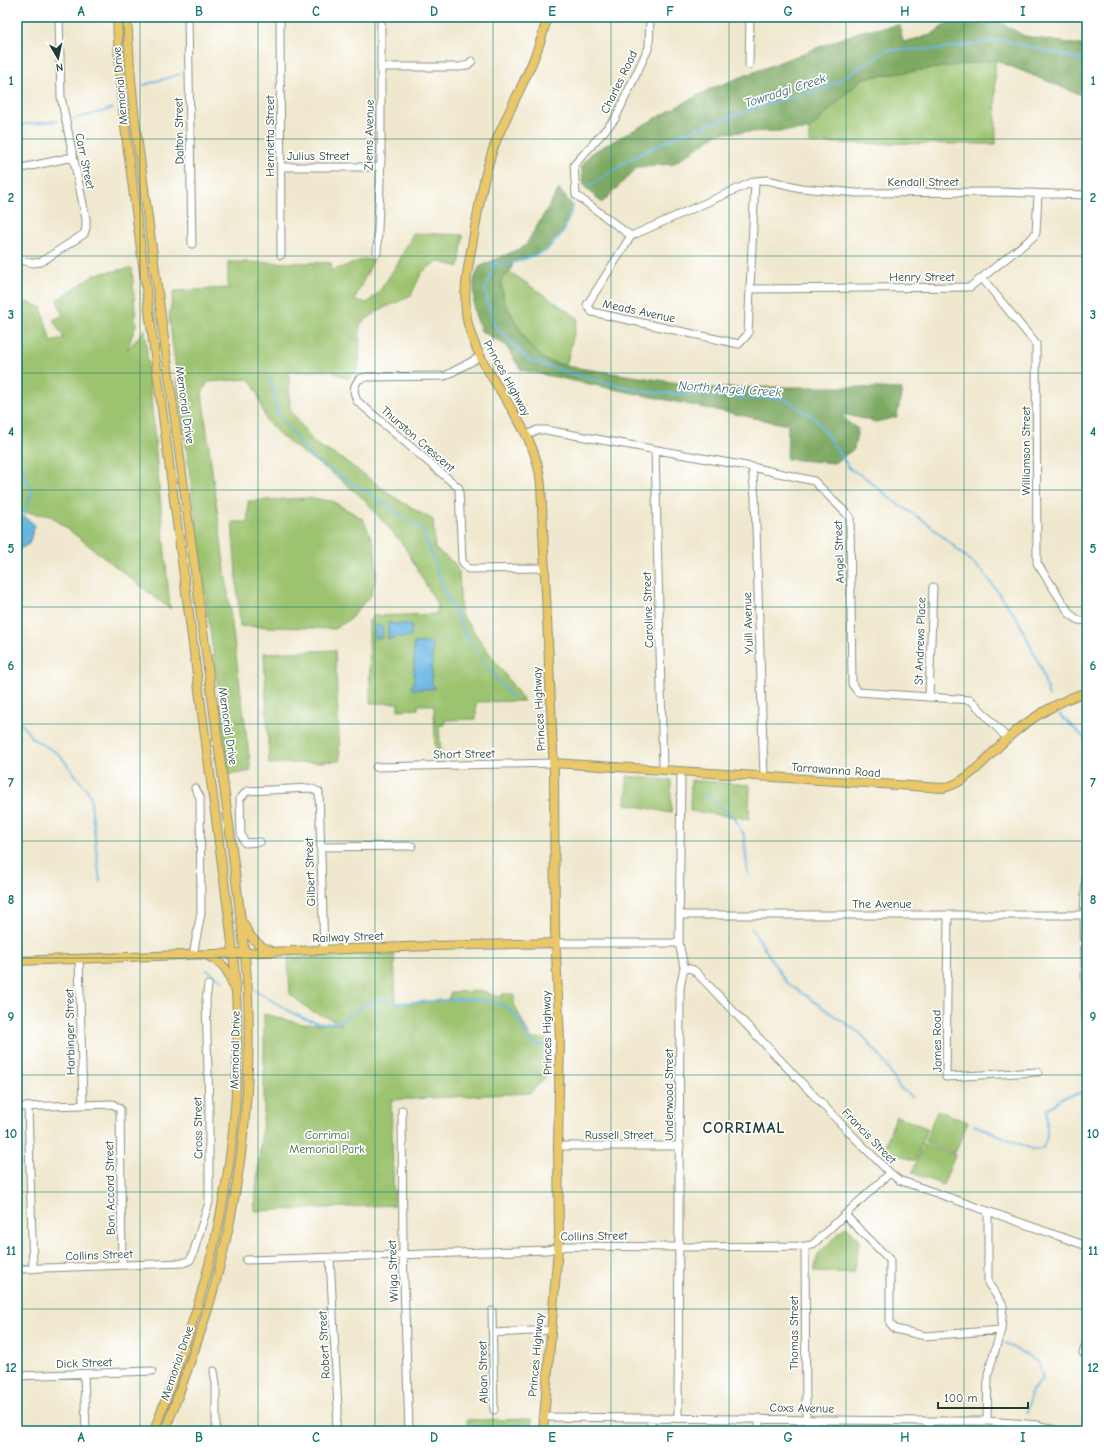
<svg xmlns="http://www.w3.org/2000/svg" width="1104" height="1448" viewBox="0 0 1104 1448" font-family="'Comic Neue',sans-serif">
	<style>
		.green { fill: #9cc36f; stroke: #5e8052 }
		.forest { fill: #7da962; stroke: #4e734b }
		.water { fill: #68b5e2; stroke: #44798b }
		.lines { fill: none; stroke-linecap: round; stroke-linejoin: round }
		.stream { stroke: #68b5e2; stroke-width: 2 }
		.minor-casing { stroke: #889281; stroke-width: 9 }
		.major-casing { stroke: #889281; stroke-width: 10 }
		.minor { stroke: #fff; stroke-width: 7 }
		.major { stroke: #eac769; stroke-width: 8 }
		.grid { fill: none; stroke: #0f766e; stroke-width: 1; stroke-opacity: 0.55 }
		.labels { text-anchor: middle; stroke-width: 3.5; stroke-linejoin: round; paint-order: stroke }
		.street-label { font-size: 12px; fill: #1f3d34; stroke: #fff }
		.park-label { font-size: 12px; fill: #446546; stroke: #fff }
		.water-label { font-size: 13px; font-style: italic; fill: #356168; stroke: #fff }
		.district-label { font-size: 16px; font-weight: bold; letter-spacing: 1px; fill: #1f3d34; stroke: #fff }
		.neatline { fill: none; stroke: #0f766e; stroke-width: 1.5 }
		.grid-label { font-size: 13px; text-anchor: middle; font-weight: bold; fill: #0f766e }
	</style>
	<rect width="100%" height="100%" fill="#fff"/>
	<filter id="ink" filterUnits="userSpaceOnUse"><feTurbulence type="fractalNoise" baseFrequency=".025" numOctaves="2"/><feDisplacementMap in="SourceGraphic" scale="8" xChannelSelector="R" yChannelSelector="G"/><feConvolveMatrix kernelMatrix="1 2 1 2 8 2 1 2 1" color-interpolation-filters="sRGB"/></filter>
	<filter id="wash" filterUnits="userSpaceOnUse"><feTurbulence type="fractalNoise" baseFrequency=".012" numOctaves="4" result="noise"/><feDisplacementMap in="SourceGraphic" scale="16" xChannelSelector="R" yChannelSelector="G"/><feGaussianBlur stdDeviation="0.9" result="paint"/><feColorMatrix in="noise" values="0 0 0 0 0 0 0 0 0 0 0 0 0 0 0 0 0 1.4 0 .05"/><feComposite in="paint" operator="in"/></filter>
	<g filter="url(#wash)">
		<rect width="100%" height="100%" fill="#f0e8ce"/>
		<path class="green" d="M995,60L996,144L809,143V130L863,78Z
			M413,233L463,235L459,267L438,261L422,272L411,295L398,302L381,309L360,324L359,368L348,379L329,370L289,372L290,409L314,443L344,460L397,499L433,520L435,549L453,562L459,572L461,614L524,701L476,702V719L445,720V725H439L441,754L435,747L434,705H418V709L398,710V703H370L369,621L373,616L436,614L438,606L404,546L363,498L331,472L306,455L281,436L266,420L257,392L249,379L208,382L202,393L251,771L229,775L169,317L174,291L228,288V262L331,263V271L365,259L373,261L354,300L367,303L379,292L398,263Z
			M132,268L136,325L127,350L145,329L170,609L51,516L17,511V299L41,307L51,342L64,338L53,320L63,315L57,300L96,274Z
			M510,272L578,318L566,366L545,360L527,342L504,301L501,280Z
			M311,498L332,501L363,519L374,544L377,573L371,595L349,620L334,629L240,626L232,522H248V501Z
			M335,650L340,761L269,764L264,653Z
			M627,776L671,780V813L626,804Z
			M691,780L750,785L749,819L690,811Z
			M394,953L396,1004L448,1000L451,992L484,991L492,995L502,997V994H514V1004L531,1039H552L548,1075L530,1093L391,1100L394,1205L254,1211L264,1109V1014L302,1024H343L311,1011L290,994L288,957Z
			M937,1110L968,1122L955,1153L925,1141Z
			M896,1116L927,1128L915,1161L884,1149Z
			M924,1143L955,1155L943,1185L912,1173Z
			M846,1226L860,1239L853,1273L814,1272L818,1254Z
			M532,1419V1431H467V1420Z
			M989,1427L1028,1431H991Z"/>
		<path class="forest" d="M955,17L993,18L1024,36L1087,46V96L1081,95L995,60L863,78L809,130L719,133L673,164L638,167L602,203L584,186L581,165L593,152L710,89L861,31L900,25L903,42L931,35Z
			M559,189L573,206L564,231L546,251L513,263L510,272L501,280L504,301L527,342L545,360L566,366L713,388L773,387H853L902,389L897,417L876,422L843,414L845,420L858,429L854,449L834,463L787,459L788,425L521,370L505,345L481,331L474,311V280L479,267L525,246Z"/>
		<path class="water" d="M24,516L35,525L29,544L17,551V517Z
			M388,623H392V624H411V637H392V639H388Z
			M375,625H382V638H375Z
			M414,643H432V684L434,685V689H412V685H414Z"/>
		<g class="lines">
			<path class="stream" d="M144,85L180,74
				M73,119L105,111L112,108
				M17,125L57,121
				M589,186L631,159L683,133L774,102L827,88L888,50L938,49L1003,40L1087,61
				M495,262L485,291L494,325L530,361L581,376L647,392L741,398H783L816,419L850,469L866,478L892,500L927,523L983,572L1017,618L1041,668L1049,697
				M491,264L495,262L504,266L546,251L564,231L573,206
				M270,377L278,414L311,457L390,507L423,531L449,601L469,641L496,678L512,697
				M17,455L19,457L32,492L23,518
				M17,576L19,580L20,722L33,739L59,754L90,794L100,882
				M1059,714L1087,740
				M701,793L734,817L744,835L748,876
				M752,929L786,982L861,1034L881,1057L899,1087L912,1097
				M207,970L223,981
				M255,990C276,1002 299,1021 323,1023C345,1025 355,1008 373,1002C385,998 388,1002 399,1003C429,1003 483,992 508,1008C520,1016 523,1033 531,1043L547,1046
				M974,1125L1034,1150L1043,1148L1047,1137V1109L1062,1098L1087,1091
				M1005,1343L1038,1362L1043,1378L1031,1392L1027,1413"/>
		</g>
	</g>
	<g filter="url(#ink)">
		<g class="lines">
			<g class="minor-casing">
				<path id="minor" d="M188,17L192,244
					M280,17L281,255
					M749,65L750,17
					M381,67H460L468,65L472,61
					M281,167H379
					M17,169L73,157
					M755,181L748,334L739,344L592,312L587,305L631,236L755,181L767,180L801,188L857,193L997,192L1087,195
					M631,236L576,195L574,165L615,119L649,47L650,17
					M377,253L381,158V17
					M17,259L33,263L41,262L84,234L86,228V219L61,97L59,17
					M982,278L1036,344L1037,563L1070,614L1078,620L1087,621
					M750,289L970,287L1032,238L1036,233L1038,194
					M480,357L445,376L367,377L359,379C353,387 353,391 357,401L459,488L462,561L468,569L545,568
					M526,436L537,430H546L752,467L814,481L850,517L852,684L858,692L970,700L974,703L1007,738
					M655,450L663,770
					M752,467L755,497L764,777
					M929,697L933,587
					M376,767L553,763
					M260,842L245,843L241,834L240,799L247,791L310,788L319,792L324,950
					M321,847L412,846
					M1087,874L1086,876L1084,915L1086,1017L1087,1019
					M680,915H1084
					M948,915L946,1077L1038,1072
					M556,943H679
					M193,955L201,913L200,797L195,788
					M79,959L83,1105
					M684,967L694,970L845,1128L890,1173L899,1180L1087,1246
					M17,1107L113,1104L120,1109L122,1265
					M28,1107L33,1269
					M402,1110L403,1250L409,1431
					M558,1146H680
					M845,1215L890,1260V1323L895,1329L925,1336L1001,1330
					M805,1246L806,1419
					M330,1258L338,1409L335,1431
					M246,1260L547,1250L567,1246L679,1247L805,1246L812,1245L890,1173
					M17,1269L183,1263L190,1260L192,1257L209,1202V1107L206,1000L208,985
					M492,1311L494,1410
					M493,1333L550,1330
					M1083,1353L1087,1342
					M214,1371L216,1384V1431
					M84,1374L86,1431
					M17,1376L152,1371
					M543,1417L927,1421H987L1038,1425L1059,1431
					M651,1418V1431
					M678,1418L680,988L684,967L679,943L681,772
					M759,1418V1431
					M927,1421L932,1431
					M987,1421L988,1374L1001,1330L1003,1305L988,1283V1211"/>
			</g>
			<g class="major-casing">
				<path id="major" d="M117,17L120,85L127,143L230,926C245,1043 237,1162 206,1276C192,1329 173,1380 154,1431
					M127,17L130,68L135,121L231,840C237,891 245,942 248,994C252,1097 239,1203 210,1302C197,1346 181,1388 165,1431
					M553,763L943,788C969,783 989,754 1008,738C1027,720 1062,699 1087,692
					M244,924C249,937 257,946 270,950
					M206,955C223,963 228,968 233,987
					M17,961L432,946L556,943
					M543,1431L559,1236L558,1146L560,1040L555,931L554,773L541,485C537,425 482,381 468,324C461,294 469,263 474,234C480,200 485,166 499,134C515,97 539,57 547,17"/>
			</g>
			<use href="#minor" class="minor"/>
			<use href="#major" class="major"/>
		</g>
	</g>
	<path class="grid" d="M140,17V1431M258,17V1431M375,17V1431M493,17V1431M611,17V1431M729,17V1431M846,17V1431M964,17V1431M17,139H1087M17,256H1087M17,373H1087M17,490H1087M17,607H1087M17,724H1087M17,841H1087M17,958H1087M17,1075H1087M17,1192H1087M17,1309H1087"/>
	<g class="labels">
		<g class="street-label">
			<text transform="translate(619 82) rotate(-64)" y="4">Charles Road</text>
			<text transform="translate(120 86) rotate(-95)" y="4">Memorial Drive</text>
			<text transform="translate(179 131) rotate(-91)" y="4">Dalton Street</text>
			<text transform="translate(369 135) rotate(-89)" y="4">Ziems Avenue</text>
			<text transform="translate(270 136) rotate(-90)" y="4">Henrietta Street</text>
			<text x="318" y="160">Julius Street</text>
			<text transform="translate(85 161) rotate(78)" y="4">Carr Street</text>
			<text x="923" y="186">Kendall Street</text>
			<text x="922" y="281">Henry Street</text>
			<text transform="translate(639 311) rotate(12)" y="4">Meads Avenue</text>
			<text transform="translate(507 378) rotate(61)" y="4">Princes Highway</text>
			<text transform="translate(185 405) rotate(82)" y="4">Memorial Drive</text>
			<text transform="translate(418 439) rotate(41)" y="4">Thurston Crescent</text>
			<text transform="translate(1026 451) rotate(-90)" y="4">Williamson Street</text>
			<text transform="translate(839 552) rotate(-92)" y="4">Angel Street</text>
			<text transform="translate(648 610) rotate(-92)" y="4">Caroline Street</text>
			<text transform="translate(748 623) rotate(-92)" y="4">Yuill Avenue</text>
			<text transform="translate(920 641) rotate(-88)" y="4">St Andrews Place</text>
			<text transform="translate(539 709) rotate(-93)" y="4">Princes Highway</text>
			<text transform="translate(228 726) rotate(82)" y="4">Memorial Drive</text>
			<text transform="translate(464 754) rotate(-1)" y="4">Short Street</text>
			<text transform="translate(836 770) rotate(4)" y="4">Tarrawanna Road</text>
			<text transform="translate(310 872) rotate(-92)" y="4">Gilbert Street</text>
			<text x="882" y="908">The Avenue</text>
			<text transform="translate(348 937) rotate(-2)" y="4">Railway Street</text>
			<text transform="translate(70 1032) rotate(-91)" y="4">Harbinger Street</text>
			<text transform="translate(547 1033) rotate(-91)" y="4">Princes Highway</text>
			<text transform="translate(937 1041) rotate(-91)" y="4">James Road</text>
			<text transform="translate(235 1050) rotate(-89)" y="4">Memorial Drive</text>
			<text transform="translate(669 1095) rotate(-90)" y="4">Underwood Street</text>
			<text transform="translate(198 1128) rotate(-91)" y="4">Cross Street</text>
			<text x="619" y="1139">Russell Street</text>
			<text transform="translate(869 1136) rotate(46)" y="4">Francis Street</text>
			<text transform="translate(110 1188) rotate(-91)" y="4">Bon Accord Street</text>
			<text transform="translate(594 1236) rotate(-1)" y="4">Collins Street</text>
			<text transform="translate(99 1255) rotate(-2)" y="4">Collins Street</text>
			<text transform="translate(393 1271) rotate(-92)" y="4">Wilga Street</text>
			<text transform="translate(794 1333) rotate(-90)" y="4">Thomas Street</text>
			<text transform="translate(324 1345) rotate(-93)" y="4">Robert Street</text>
			<text transform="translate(536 1355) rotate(-85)" y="4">Princes Highway</text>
			<text transform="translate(84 1363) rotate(-2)" y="4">Dick Street</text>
			<text transform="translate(177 1363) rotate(-71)" y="4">Memorial Drive</text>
			<text transform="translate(483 1372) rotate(-91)" y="4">Alban Street</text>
			<text transform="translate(802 1408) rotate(1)" y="4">Coxs Avenue</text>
		</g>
		<g class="park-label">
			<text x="327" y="1139">Corrimal<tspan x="327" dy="14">Memorial Park</tspan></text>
		</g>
		<g class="water-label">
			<text transform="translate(785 90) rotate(-18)" y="5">Towradgi Creek</text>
			<text transform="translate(730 388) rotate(4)" y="5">North Angel Creek</text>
		</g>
		<g class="district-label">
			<text x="744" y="1133">CORRIMAL</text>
		</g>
	</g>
	<rect width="1104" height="1448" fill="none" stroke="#fff" stroke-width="44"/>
	<g transform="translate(58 58) rotate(171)" stroke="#ffffff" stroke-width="3" paint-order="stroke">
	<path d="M0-3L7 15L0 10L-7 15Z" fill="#1f3d34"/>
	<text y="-6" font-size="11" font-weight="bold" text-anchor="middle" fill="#1f3d34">N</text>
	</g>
	<path d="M938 1402v6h90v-6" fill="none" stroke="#1f3d34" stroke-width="2"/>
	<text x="944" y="1402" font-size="12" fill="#1f3d34" stroke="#ffffff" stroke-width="3" paint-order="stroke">100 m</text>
	<rect x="22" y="22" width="1060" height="1404" class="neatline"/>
	<g class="grid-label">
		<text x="81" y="16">A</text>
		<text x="199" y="16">B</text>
		<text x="316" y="16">C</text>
		<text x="434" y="16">D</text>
		<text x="552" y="16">E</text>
		<text x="670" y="16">F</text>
		<text x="788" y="16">G</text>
		<text x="905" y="16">H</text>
		<text x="1023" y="16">I</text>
		<text x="11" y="85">1</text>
		<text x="1093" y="85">1</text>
		<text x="11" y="202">2</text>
		<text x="1093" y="202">2</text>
		<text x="11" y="319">3</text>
		<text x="1093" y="319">3</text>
		<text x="11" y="436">4</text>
		<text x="1093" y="436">4</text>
		<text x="11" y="553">5</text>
		<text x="1093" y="553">5</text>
		<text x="11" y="670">6</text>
		<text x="1093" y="670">6</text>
		<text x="11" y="787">7</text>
		<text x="1093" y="787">7</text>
		<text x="11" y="904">8</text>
		<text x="1093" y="904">8</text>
		<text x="11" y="1021">9</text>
		<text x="1093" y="1021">9</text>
		<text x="11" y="1138">10</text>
		<text x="1093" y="1138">10</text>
		<text x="11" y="1255">11</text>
		<text x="1093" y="1255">11</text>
		<text x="11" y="1372">12</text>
		<text x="1093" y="1372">12</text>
		<text x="81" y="1442">A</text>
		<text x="199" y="1442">B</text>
		<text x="316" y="1442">C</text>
		<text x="434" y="1442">D</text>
		<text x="552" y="1442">E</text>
		<text x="670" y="1442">F</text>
		<text x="788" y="1442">G</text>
		<text x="905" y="1442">H</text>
		<text x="1023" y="1442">I</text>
	</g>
</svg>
